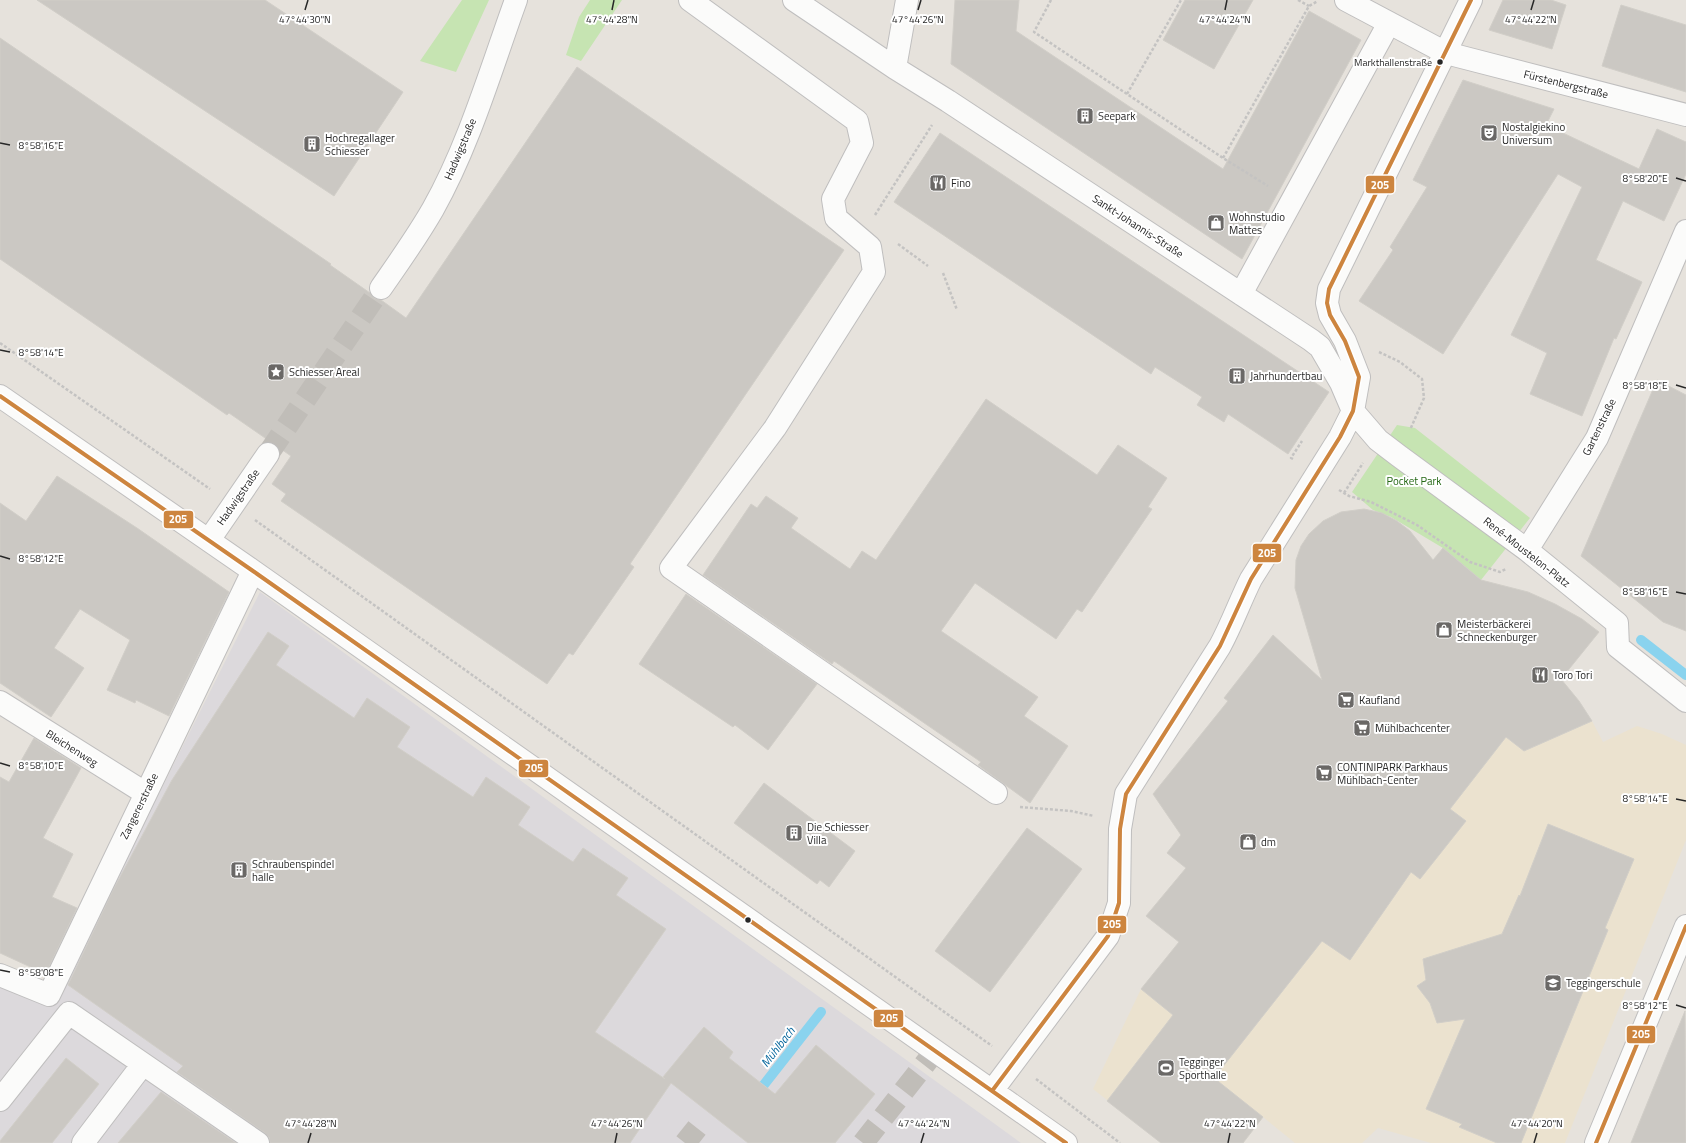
<svg xmlns="http://www.w3.org/2000/svg" width="1686" height="1143" viewBox="0 0 1686 1143" font-family="'Titillium Web',sans-serif">
	<style>
		.industrial { fill: #dcd9dc }
		.education { fill: #ebe2cf }
		.green { fill: #c6e4b2 }
		.lines { fill: none; stroke-linecap: round; stroke-linejoin: round }
		.stream { stroke: #8ad3ee; stroke-width: 10 }
		.building { fill: #cbc8c3; stroke: #d1cec8 }
		.minor-tunnel { stroke: #c0bdb8; stroke-width: 22; stroke-dasharray: 22 11; stroke-linecap: butt }
		.minor-casing { stroke: #bfbebe; stroke-width: 24 }
		.path { stroke: #c4c3c2; stroke-width: 2.5; stroke-dasharray: 3 2; stroke-linecap: butt }
		.minor { stroke: #fbfbfa; stroke-width: 22 }
		.bus-1-casing { stroke: #fff; stroke-width: 7 }
		.bus-1 { stroke: #cd853f; stroke-width: 4 }
		.ticks { fill: none; stroke: #272727; stroke-width: 1.5 }
		.bus-dot { fill: #272727; stroke: #fff; stroke-width: 1.5 }
		.labels { text-anchor: middle; stroke-width: 4; stroke-linejoin: round; paint-order: stroke }
		.bus-label { font-size: 10px; fill: #272727; stroke: #fff; text-anchor: end }
		.street-label { font-size: 11px; fill: #272727; stroke: #fff }
		.poi-label { font-size: 11px; fill: #272727; stroke: #fff; text-anchor: start }
		.park-label { font-size: 11px; fill: #246714; stroke: #fff }
		.water-label { font-size: 12px; font-style: italic; fill: #05669d; stroke: #fff }
		.ticks-label { font-size: 10px; text-anchor: middle; fill: #272727; stroke: #fff; stroke-width: 4; stroke-linejoin: round; paint-order: stroke }
		.line-badge { stroke: #fff; stroke-width: 1.5 }
		.badge-label { font-size: 11px; text-anchor: middle; font-weight: bold; fill: #fff }
	</style>
	<rect width="100%" height="100%" fill="#e6e2dc"/>
	<path class="industrial" d="M260,592L1021,1143H0V984L53,1005Z"/>
	<path class="education" d="M1592,721L1603,742L1637,726L1662,734L1686,745V840L1565,1143H1431L1378,1128L1362,1143H1295L1263,1117L1243,1143H1162L1093,1089L1141,989L1228,1060L1390,855L1466,821L1450,809L1506,737L1524,751Z"/>
	<path class="green" d="M462,0H489L456,72L420,61Z
		M590,0H622L581,61L566,55L579,17Z
		M1397,425L1415,428L1530,518L1481,580L1443,548L1391,517L1373,510L1352,492Z"/>
	<g class="lines">
		<path class="stream" d="M1641,640L1686,675
			M755,1096L821,1012"/>
	</g>
	<path class="building" d="M37,0H265L403,92L334,196Z
		M955,0H1019L1016,31L1223,169L1309,11L1361,40L1242,259L951,64Z
		M1185,0H1253L1214,69L1163,40Z
		M1503,0H1551L1566,5L1552,49L1489,30Z
		M1621,5L1686,25V92L1602,66Z
		M0,38L331,264L330,265L370,293L374,298L381,300L406,318L577,67L844,250L630,564L634,567L573,655L569,653L547,684L281,501L286,494L272,484L291,456L229,413L227,415L0,259Z
		M1463,80L1554,109L1546,125L1639,169L1657,129L1686,142V174L1664,221L1623,201L1596,260L1642,282L1616,339L1614,338L1582,416L1530,394L1547,353L1511,335L1582,187L1558,174L1443,354L1359,301L1393,250L1390,247L1427,187L1413,180Z
		M940,133L1329,392L1288,454L1228,414L1224,422L1197,405L1202,397L1155,367L1151,374L894,202Z
		M1657,380L1686,395V631L1663,622L1581,556Z
		M986,399L1097,475L1118,445L1167,478L1148,507L1152,509L1082,612L1077,609L1056,639L975,583L941,631L1038,697L1024,716L1068,746L1030,803L978,765L981,762L834,661L832,664L703,575L751,504L757,508L766,496L798,518L791,528L850,569L862,551L876,560Z
		M57,476L137,528L229,592L169,716L136,700L135,703L107,690L130,640L80,609L54,648L84,668L51,717L0,683V503L26,521Z
		M1364,509L1382,513L1397,521L1410,531L1433,560L1443,548L1481,580L1528,592L1555,604L1582,619L1599,632L1561,679L1579,701L1592,721L1524,751L1506,737L1450,809L1466,821L1420,879L1411,872L1350,960L1322,941L1214,1078L1263,1117L1243,1143H1161L1107,1101L1173,1015L1141,989L1179,942L1146,916L1186,868L1167,853L1181,835L1153,794L1228,701L1224,698L1273,635L1322,680L1295,588L1296,560L1301,546L1309,534L1323,521L1341,512Z
		M686,594L817,684L768,750L735,725L733,727L639,664Z
		M268,632L289,646L276,665L354,718L367,698L410,727L397,747L473,797L486,777L530,807L518,825L573,862L583,848L628,878L616,895L666,929L595,1032L665,1079L663,1077L704,1027L733,1052L729,1058L775,1094L816,1045L875,1094L835,1143H748L671,1083L630,1143H270L269,1137L265,1133L177,1072L183,1066L68,985L113,890L172,780Z
		M34,738L81,768L43,838L73,854L52,897L77,908L47,971L43,968L37,970L0,953V777L9,782Z
		M764,783L855,851L829,887L820,880L817,884L734,823Z
		M1548,824L1634,859L1605,928L1608,930L1521,1143H1497L1459,1127L1462,1124L1426,1109L1465,1019L1437,1023L1430,1003L1417,986L1426,980L1423,959L1502,934L1519,895L1520,896Z
		M1027,828L1082,869L990,992L935,951Z
		M1685,1011L1686,1143H1631L1655,1084Z
		M66,1058L99,1084L52,1143H0V1141Z
		M161,1092L236,1143H118Z"/>
	<g class="lines">
		<path class="minor-tunnel" d="M268,454L381,288
			M685,1143L697,1128
			M863,1143L935,1051"/>
		<g class="minor-casing">
			<path id="minor" d="M690,0L857,121L862,143L833,199L836,218L870,247L874,272L775,428L671,568L996,793
				M794,0L895,68L948,101L1311,340L1320,347L1341,383L1353,411L1378,440L1399,456L1527,550L1617,623L1618,647L1686,701
				M1346,0L1446,53L1686,115
				M895,68L907,0
				M381,288C399,262 417,237 433,209C469,145 491,69 516,0
				M1241,294L1389,23
				M0,396L253,571L1066,1143
				M209,540L268,454
				M1527,550L1597,438L1686,231
				M0,702L145,793
				M0,975L49,995L253,571
				M992,1091L1108,936L1119,903L1120,829L1126,794L1220,646C1232,624 1240,601 1251,579L1340,437L1353,411L1359,377L1345,341L1330,315L1327,303L1329,289L1471,0
				M0,1100L69,1013L258,1143
				M83,1143L143,1064
				M1596,1143L1686,926"/>
		</g>
		<path class="path" d="M1051,0L1034,32L1223,158L1268,186
			M1298,0L1309,6
			M1127,94L1181,0
			M1223,158L1309,6L1318,1
			M875,215L932,125
			M898,244L928,266
			M943,273L957,310
			M0,343L210,489
			M1379,352L1400,362L1422,379L1424,398L1410,430
			M1293,459L1291,458L1302,441
			M1339,490L1349,496L1371,502L1417,525L1470,562L1500,572L1506,569
			M1344,493L1363,463
			M255,520L992,1046
			M1020,807L1071,811L1094,816
			M1036,1079L1120,1143"/>
		<use href="#minor" class="minor"/>
		<g class="bus-1-casing">
			<path id="bus-1" d="M0,396L253,571L1066,1143
				M992,1091L1108,936L1119,903L1120,829L1126,794L1220,646L1251,579L1340,437L1353,411L1359,377L1345,341L1330,315L1327,303L1329,289L1471,0
				M1596,1143L1686,926"/>
		</g>
		<use href="#bus-1" class="bus-1"/>
	</g>
	<path class="ticks" d="M305,10L308,0M612,10L614,0M918,10L921,0M1225,10L1227,0M1531,10L1534,0M0,143L10,145M1676,178L1686,181M0,350L10,352M1676,385L1686,388M0,556L10,559M1676,592L1686,594M0,763L10,766M1676,799L1686,801M0,970L10,972M1676,1005L1686,1008M308,1143L311,1133M615,1143L617,1133M921,1143L924,1133M1228,1143L1230,1133M1534,1143L1537,1133"/>
	<defs>
		<g id="building-square" transform="scale(0.9)"><rect x="-9" y="-9" width="18" height="18" rx="4" fill="#6a6866" stroke="#fff"/><path d="M-4-6H4V6H1V3H-1V6H-4ZM-2.5-4.3h1.7v1.8h-1.7ZM.8-4.3h1.7v1.8H.8ZM-2.5-1h1.7V.8h-1.7ZM.8-1h1.7V.8H.8Z" fill="#fff"/></g>
		<g id="theatre-square" transform="scale(0.9)"><rect x="-9" y="-9" width="18" height="18" rx="4" fill="#6a6866" stroke="#fff"/><path d="M-5-5.5Q0-4 5-5.5V0Q5 5 0 6Q-5 5-5 0ZM-3.3-2.5H-1v1.5H-3.3ZM1-2.5H3.3v1.5H1ZM-2.8 1Q0 5.5 2.8 1Z" fill="#fff"/></g>
		<g id="restaurant-square" transform="scale(0.9)"><rect x="-9" y="-9" width="18" height="18" rx="4" fill="#6a6866" stroke="#fff"/><path d="M-5-6h1v4h1v-4h1v4h1v-4h1v5L-1.5 .5V6h-2V.5L-5-1ZM5-6V6H3V1.5H1.5Q1.5-4 5-6Z" fill="#fff"/></g>
		<g id="shop-square" transform="scale(0.9)"><rect x="-9" y="-9" width="18" height="18" rx="4" fill="#6a6866" stroke="#fff"/><path d="M-5-2.5h2.3a2.7 3.5 0 0 1 5.4 0H5L5.5 6h-11ZM-1.5-2.5h3a1.5 2.3 0 0 0-3 0Z" fill="#fff"/></g>
		<g id="sight-square" transform="scale(0.9)"><rect x="-9" y="-9" width="18" height="18" rx="4" fill="#6a6866" stroke="#fff"/><path d="M0-6L1.8-2.2L6-1.7L2.9 1.2L3.7 5.4L0 3.3L-3.7 5.4L-2.9 1.2L-6-1.7L-1.8-2.2Z" fill="#fff"/></g>
		<g id="supermarket-square" transform="scale(0.9)"><rect x="-9" y="-9" width="18" height="18" rx="4" fill="#6a6866" stroke="#fff"/><path d="M-6-5.5h2.5l.6 2H6L4.5 2H-2.5L-4.4-4H-6ZM-1.5 3.2a1.3 1.3 0 1 0 .1 0ZM3 3.2a1.3 1.3 0 1 0 .1 0Z" fill="#fff"/></g>
		<g id="school-square" transform="scale(0.9)"><rect x="-9" y="-9" width="18" height="18" rx="4" fill="#6a6866" stroke="#fff"/><path d="M0-5L7-2L0 1L-7-2ZM-4 1L0 2.5L4 1V4Q0 6-4 4Z" fill="#fff"/></g>
		<g id="stadium-square" transform="scale(0.9)"><rect x="-9" y="-9" width="18" height="18" rx="4" fill="#6a6866" stroke="#fff"/><path d="M0-5a6.5 5 0 1 0 0 10a6.5 5 0 1 0 0-10ZM-3.5-1.8h7v3.6h-7Z" fill="#fff"/></g>
	</defs>
	<g fill-rule="evenodd">
		<use href="#building-square" x="1085" y="116"/>
		<use href="#theatre-square" x="1489" y="133"/>
		<use href="#building-square" x="312" y="144"/>
		<use href="#restaurant-square" x="938" y="183"/>
		<use href="#shop-square" x="1216" y="223"/>
		<use href="#sight-square" x="276" y="372"/>
		<use href="#building-square" x="1237" y="376"/>
		<use href="#shop-square" x="1444" y="630"/>
		<use href="#restaurant-square" x="1540" y="675"/>
		<use href="#supermarket-square" x="1346" y="700"/>
		<use href="#supermarket-square" x="1362" y="728"/>
		<use href="#supermarket-square" x="1324" y="773"/>
		<use href="#building-square" x="794" y="833"/>
		<use href="#shop-square" x="1248" y="842"/>
		<use href="#building-square" x="239" y="870"/>
		<use href="#school-square" x="1553" y="983"/>
		<use href="#stadium-square" x="1166" y="1068"/>
	</g>
	<g class="bus-dot">
		<circle cx="1440" cy="62" r="3.5"/>
		<circle cx="748" cy="920" r="3.5"/>
	</g>
	<g class="labels">
		<g class="bus-label">
			<text x="1432" y="66">Markthallenstraße</text>
		</g>
		<g class="street-label">
			<text transform="translate(1566 84) rotate(14)" y="4">Fürstenbergstraße</text>
			<text transform="translate(460 149) rotate(-67)" y="4">Hadwigstraße</text>
			<text transform="translate(1138 226) rotate(33)" y="4">Sankt-Johannis-Straße</text>
			<text transform="translate(1599 427) rotate(-64)" y="4">Gartenstraße</text>
			<text transform="translate(238 497) rotate(-55)" y="4">Hadwigstraße</text>
			<text transform="translate(1527 552) rotate(38)" y="4">René-Moustelon-Platz</text>
			<text transform="translate(72 748) rotate(32)" y="4">Bleichenweg</text>
			<text transform="translate(139 806) rotate(-64)" y="4">Zangererstraße</text>
		</g>
		<g class="poi-label">
			<text x="1098" y="120">Seepark</text>
			<text x="1502" y="131">Nostalgiekino<tspan x="1502" dy="13">Universum</tspan></text>
			<text x="325" y="142">Hochregallager<tspan x="325" dy="13">Schiesser</tspan></text>
			<text x="951" y="187">Fino</text>
			<text x="1229" y="221">Wohnstudio<tspan x="1229" dy="13">Mattes</tspan></text>
			<text x="289" y="376">Schiesser Areal</text>
			<text x="1250" y="380">Jahrhundertbau</text>
			<text x="1457" y="628">Meisterbäckerei<tspan x="1457" dy="13">Schneckenburger</tspan></text>
			<text x="1553" y="679">Toro Tori</text>
			<text x="1359" y="704">Kaufland</text>
			<text x="1375" y="732">Mühlbachcenter</text>
			<text x="1337" y="771">CONTINIPARK Parkhaus<tspan x="1337" dy="13">Mühlbach-Center</tspan></text>
			<text x="807" y="831">Die Schiesser<tspan x="807" dy="13">Villa</tspan></text>
			<text x="1261" y="846">dm</text>
			<text x="252" y="868">Schraubenspindel<tspan x="252" dy="13">halle</tspan></text>
			<text x="1566" y="987">Teggingerschule</text>
			<text x="1179" y="1066">Tegginger<tspan x="1179" dy="13">Sporthalle</tspan></text>
		</g>
		<g class="park-label">
			<text x="1414" y="485">Pocket Park</text>
		</g>
		<g class="water-label">
			<text transform="translate(778 1047) rotate(-52)" y="4">Mühlbach</text>
		</g>
	</g>
	<g class="ticks-label">
		<text x="305" y="23">47°44'30"N</text>
		<text x="612" y="23">47°44'28"N</text>
		<text x="918" y="23">47°44'26"N</text>
		<text x="1225" y="23">47°44'24"N</text>
		<text x="1531" y="23">47°44'22"N</text>
		<text x="41" y="149">8°58'16"E</text>
		<text x="1645" y="182">8°58'20"E</text>
		<text x="41" y="356">8°58'14"E</text>
		<text x="1645" y="389">8°58'18"E</text>
		<text x="41" y="562">8°58'12"E</text>
		<text x="1645" y="595">8°58'16"E</text>
		<text x="41" y="769">8°58'10"E</text>
		<text x="1645" y="802">8°58'14"E</text>
		<text x="41" y="976">8°58'08"E</text>
		<text x="1645" y="1009">8°58'12"E</text>
		<text x="311" y="1127">47°44'28"N</text>
		<text x="617" y="1127">47°44'26"N</text>
		<text x="924" y="1127">47°44'24"N</text>
		<text x="1230" y="1127">47°44'22"N</text>
		<text x="1537" y="1127">47°44'20"N</text>
	</g>
	<g class="line-badge">
		<rect x="1365" y="175" width="30" height="19" rx="4" fill="#cd853f"/>
		<rect x="163" y="510" width="31" height="19" rx="4" fill="#cd853f"/>
		<rect x="1252" y="543" width="30" height="20" rx="4" fill="#cd853f"/>
		<rect x="518" y="759" width="31" height="19" rx="4" fill="#cd853f"/>
		<rect x="1097" y="915" width="30" height="19" rx="4" fill="#cd853f"/>
		<rect x="873" y="1009" width="31" height="19" rx="4" fill="#cd853f"/>
		<rect x="1626" y="1025" width="30" height="19" rx="4" fill="#cd853f"/>
	</g>
	<g class="badge-label">
		<text x="1380" y="189">205</text>
		<text x="178" y="523">205</text>
		<text x="1267" y="557">205</text>
		<text x="534" y="772">205</text>
		<text x="1112" y="928">205</text>
		<text x="889" y="1022">205</text>
		<text x="1641" y="1038">205</text>
	</g>
</svg>
